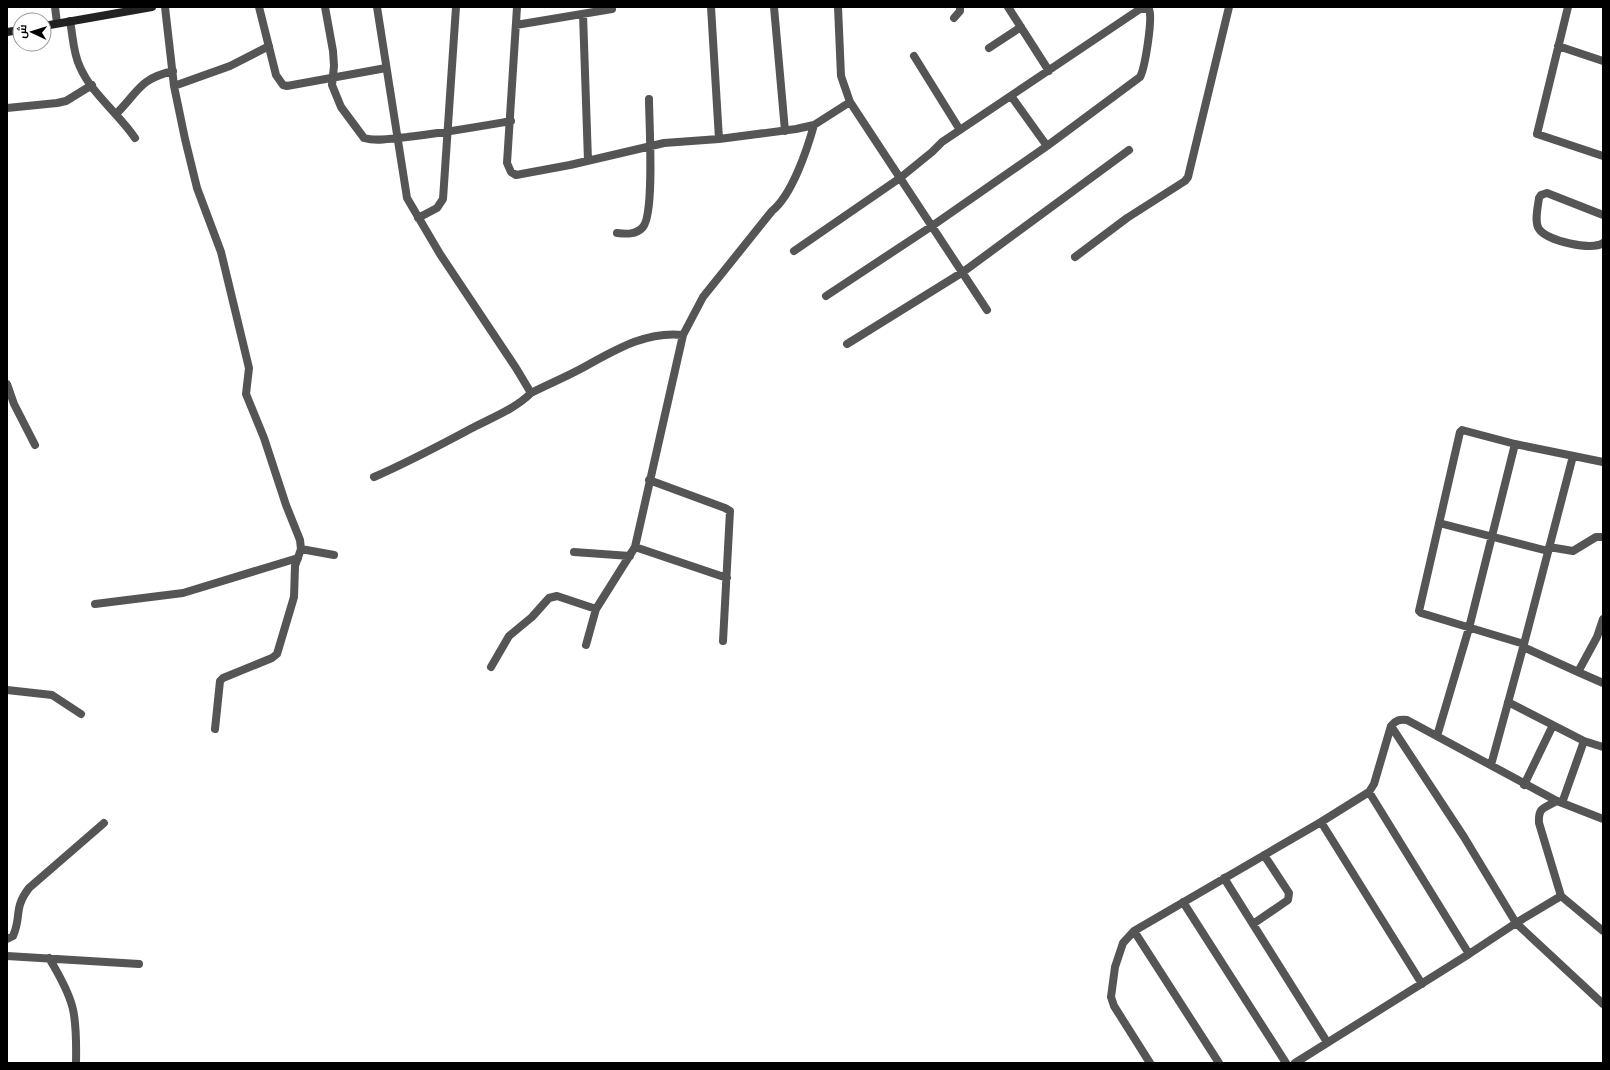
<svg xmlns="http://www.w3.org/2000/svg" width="1610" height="1070" viewBox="0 0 1610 1070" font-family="'Source Sans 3',Cairo,sans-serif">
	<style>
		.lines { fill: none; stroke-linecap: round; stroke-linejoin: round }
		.street { stroke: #555; stroke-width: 8 }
		.secondary { stroke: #222; stroke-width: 8 }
	</style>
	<rect width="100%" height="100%" fill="#fff"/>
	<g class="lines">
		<path class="street" d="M55,7L57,23
			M165,7L174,86L185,139L197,188L221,252L249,368L246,394L264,438L286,505L300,540L301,549L295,566L294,597L277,654L272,658L223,678L220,681L215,729
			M259,7L276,75L283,85L287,86L386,68
			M325,7L333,51L334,66L332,85L341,107L364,138C377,142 394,138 407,137C442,133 476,127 511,121
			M517,7L507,163L511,172L516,175L570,165L664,143L719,139L796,129L814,125L850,102
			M711,7L719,139
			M774,7L785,131
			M838,7L841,76L850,102L987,310
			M1008,7L1049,71
			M1568,7L1537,134L1603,156
			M583,14L588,161
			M954,18L960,11V7
			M70,21C73,36 73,53 80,67C91,93 119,114 135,138
			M516,25L612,9
			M1558,46L1603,61
			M989,48L1021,27
			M914,56L960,130
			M174,86L230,66L269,46
			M1011,96L1047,146
			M7,108L57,103L66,101L92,85
			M117,113C139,91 139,79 173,71
			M1603,215L1547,193L1541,195L1539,198C1538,206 1534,222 1539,229C1547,241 1592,251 1603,243
			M418,218L437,208L443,199L456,7
			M617,233C626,234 636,235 643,227C655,213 649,121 649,99
			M794,251L900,178L932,152L942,142L1140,9H1149C1153,18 1145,68 1140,77L1047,146L932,226L826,296
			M1075,257L1127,218L1185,181L1188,177L1229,7
			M847,344L963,272L1129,150
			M7,384L14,404L35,445
			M531,393C549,384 568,376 586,366C617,349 647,331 683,335
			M1573,456L1524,644L1421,613L1419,611L1460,432L1462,430L1515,444L1603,462
			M374,477C409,462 442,444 476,426C494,417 516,408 531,393L516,368L440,254L407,198L377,7
			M649,480L725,508L730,511L723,641
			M1439,523L1548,551
			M635,547L727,578
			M1549,547L1573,551L1596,537H1603
			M301,549L334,555
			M574,552L630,556
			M95,604L183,593L298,558
			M586,645L596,609L635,547L683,335L703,297L772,211C792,195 807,150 814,125
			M1523,647L1578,672L1597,637L1603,619
			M491,667L509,636L532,617L549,598L557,596L596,609
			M1578,672L1603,683
			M7,690L52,695L81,714
			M1508,702L1584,741L1562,803
			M1437,736L1469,628L1515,444
			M1584,741L1603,747
			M1491,765L1524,644
			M1524,785L1553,725
			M1369,792L1469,954L1516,923L1464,837L1391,726
			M1557,801C1544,808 1538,807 1539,823L1561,896L1603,931
			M1321,822L1422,984
			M1224,878L1327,1042
			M1561,896L1516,923L1603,1004
			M1183,902L1286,1063
			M1253,924L1288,900L1289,893L1264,855
			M1134,931L1219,1063
			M7,939L13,936C22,916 13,909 29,888L104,823
			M7,956L139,964
			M49,958C75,1001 77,1013 76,1063
			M1150,1063L1114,1006L1111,997L1115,967L1123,943L1134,931L1321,822L1369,792L1374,784L1391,726C1396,720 1400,719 1407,720L1557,801L1603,819
			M1295,1063L1469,954"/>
		<path class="secondary" d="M44,26L152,7
			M7,32L20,30"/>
	</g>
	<rect width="1610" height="1070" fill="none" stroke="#000000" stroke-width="16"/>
	<g transform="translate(32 32) rotate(274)"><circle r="19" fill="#ffffff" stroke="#999999"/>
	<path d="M0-3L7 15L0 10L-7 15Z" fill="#000000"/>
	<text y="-6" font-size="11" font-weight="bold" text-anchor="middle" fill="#000000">ش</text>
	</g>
</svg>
